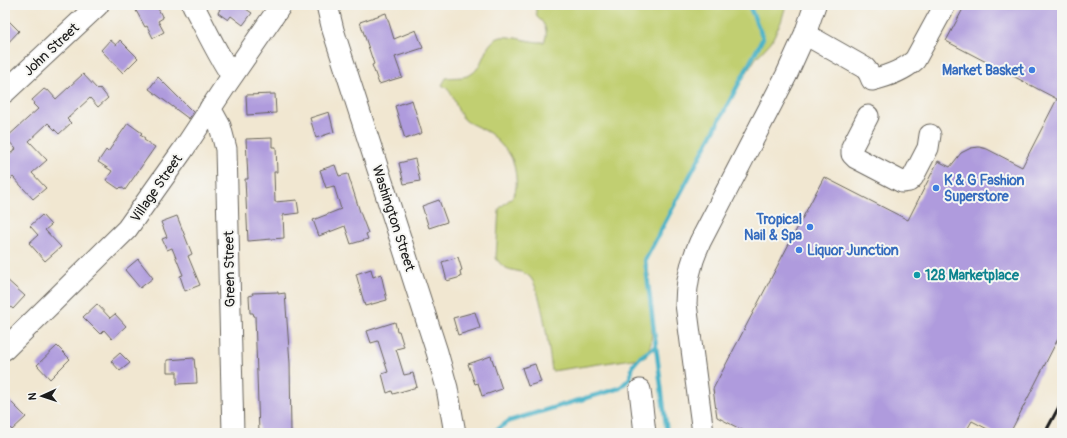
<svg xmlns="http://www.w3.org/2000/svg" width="1067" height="438" viewBox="0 0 1067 438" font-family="Pangolin,sans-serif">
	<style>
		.green { fill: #c1cf71; stroke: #6e7646 }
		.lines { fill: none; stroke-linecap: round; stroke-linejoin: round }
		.stream { stroke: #49b2c7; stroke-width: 4.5 }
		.building { fill: #af9bdd }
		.minor-casing { stroke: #67635b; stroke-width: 23 }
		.minor { stroke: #fff; stroke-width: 21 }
		.rail { stroke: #1c1c1c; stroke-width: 3 }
		.shop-dot { fill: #3f7fe0; stroke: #f6f6f2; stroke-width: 1.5 }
		.culture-dot { fill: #0f9aa8; stroke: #f6f6f2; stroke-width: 1.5 }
		.labels { text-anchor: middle; stroke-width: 4; stroke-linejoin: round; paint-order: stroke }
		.street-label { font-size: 14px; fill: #1c1c1c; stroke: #f6f6f2 }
		.shop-label { font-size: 14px; font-weight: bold; fill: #366cbe; stroke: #f6f6f2; text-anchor: end }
		.culture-label { font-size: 14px; font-weight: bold; fill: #0d838f; stroke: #f6f6f2; text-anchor: start }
	</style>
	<rect width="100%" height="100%" fill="#f6f6f2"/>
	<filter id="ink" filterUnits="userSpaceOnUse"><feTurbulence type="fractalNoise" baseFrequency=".025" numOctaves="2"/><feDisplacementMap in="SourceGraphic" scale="8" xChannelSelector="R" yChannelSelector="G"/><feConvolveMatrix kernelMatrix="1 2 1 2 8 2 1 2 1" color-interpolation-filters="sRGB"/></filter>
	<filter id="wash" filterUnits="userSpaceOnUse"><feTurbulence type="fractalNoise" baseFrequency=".012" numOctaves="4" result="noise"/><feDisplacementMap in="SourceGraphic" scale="16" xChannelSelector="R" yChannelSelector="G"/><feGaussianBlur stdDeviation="0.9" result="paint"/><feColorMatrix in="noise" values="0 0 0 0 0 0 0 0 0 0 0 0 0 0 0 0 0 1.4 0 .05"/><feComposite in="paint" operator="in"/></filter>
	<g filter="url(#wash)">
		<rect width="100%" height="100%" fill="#f1e7d1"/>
		<path class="green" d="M535,5H786L781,22L771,42L756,58L740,83L646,259L649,275L652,328L651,343L646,357L552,371C549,351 542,290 530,277C519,267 506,275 496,258L499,209C504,203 511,200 514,194C519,186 515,163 510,155C509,153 494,137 492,135C485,129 471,125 465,120C454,110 456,92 442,85L446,78C453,77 461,78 467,76C486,70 481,42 501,37C510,35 531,43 544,42C549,32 545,23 537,17Z"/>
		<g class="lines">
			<path class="stream" d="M492,433L509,421L620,388L630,378L633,365L639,358L656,346
				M667,433L645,260L763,38L749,5"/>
		</g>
		<g id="blocks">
			<path class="building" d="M133,5H156L163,18L158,21L164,32L153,38L147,26L145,27Z
				M215,5H240L252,13L243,25L231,16L228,20L218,13L220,9Z
				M965,5H1062V331L1010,433H995L972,421L965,433H748L717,417L713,389L824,177L908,220L938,161L950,167L961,153L971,148L979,147L987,149L1022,167L1057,99L946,41Z
				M386,13L394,39L416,30L423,48L395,57L402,77L379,84L372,65L374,64L360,22Z
				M5,17L19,31L5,46Z
				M110,40L116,45L120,40L138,58L123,73L101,50Z
				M83,74L98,90L100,88L108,98L98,107L90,98L67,119L71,123L59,134L48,123L29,141L47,160L32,173L46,188L33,199L13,177L5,184V158L16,149L6,138L38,109L33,104L34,103L32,100L44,89L47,91L48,90L56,99Z
				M158,77L193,112L189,119L149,89Z
				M275,94L276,113L247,115L246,95Z
				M412,100L422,133L405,139L395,106Z
				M329,112L334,132L316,138L310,118Z
				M128,123L142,133L140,135L145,138L144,140L155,147L125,190L121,187L119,189L106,180L112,171L98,162L106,150L108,152Z
				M272,138V147H276L277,172H274L275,202L297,200L299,213L283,215L284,238L248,241L245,179H248L246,139Z
				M415,159L420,181L404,184L399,163Z
				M335,165L339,176L348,174L360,212L368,233L366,234L368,239L351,244L345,226L319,236L313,220L341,209L334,186L326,188L320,170Z
				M439,200L447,222L429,228L422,206Z
				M42,215L51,225L45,230L61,247L45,261L29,243L38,235L30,226Z
				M177,216L192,254L188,256L200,285L185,291L180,276L183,275L172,248L167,250L162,239L167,237L161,222Z
				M458,257L462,270L460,271L461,277L447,281L442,262Z
				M138,259L153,278L140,288L125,270Z
				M371,269L373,277L381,274L387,300L365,306L356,274Z
				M5,278L25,296L13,309L5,302Z
				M278,292V294L285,293L290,363L291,433H259L255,316H254L253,313H250L249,296L253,295L252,293Z
				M97,304L110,318L115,314L126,326L112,339L104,330L100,334L83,317Z
				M475,312L480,328L458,335L453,318Z
				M395,322L397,331H399L404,347L396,349L404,375L413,373L417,387L393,394L392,391L387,393L382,374L388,372L378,341L371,343L367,331Z
				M57,346L70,359L50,379L37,365Z
				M120,353L130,363L120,371L111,361Z
				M491,356L502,389L482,396L478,383L475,384L468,364Z
				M194,358L195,368H196L197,383L177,384V372H167V360Z
				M535,364L541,382L528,386L522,368Z
				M5,396L26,417L12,430L5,423Z"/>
		</g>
	</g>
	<g filter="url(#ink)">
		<use href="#blocks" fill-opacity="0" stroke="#67635b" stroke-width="1"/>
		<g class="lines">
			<g class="minor-casing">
				<path id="minor" d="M193,5C206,29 217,54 232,76
					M327,5L333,30L437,352L447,388L455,433
					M805,34L865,68L869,73L872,80C888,76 903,71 915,60L945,5
					M5,92L98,5
					M210,108L220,126L226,149L233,433
					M868,116L852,147V154L856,158L902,182L909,181L913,177L928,148L930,135
					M5,349L127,229L183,150L224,88L281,5
					M640,390L645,433
					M703,433L686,304C686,282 691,262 700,242L786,76L805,34L815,5"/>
			</g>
			<use href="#minor" class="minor"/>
			<path class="rail" d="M1045,433L1062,401"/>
		</g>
	</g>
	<g class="shop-dot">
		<circle cx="1032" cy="70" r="4"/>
		<circle cx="936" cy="188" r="4"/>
		<circle cx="810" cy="227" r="4"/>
		<circle cx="799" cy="250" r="4"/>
	</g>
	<circle class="culture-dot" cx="917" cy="275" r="4"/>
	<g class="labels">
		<g class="street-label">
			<text transform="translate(51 49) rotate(-43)" y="5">John Street</text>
			<text transform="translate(156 188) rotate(-55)" y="5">Village Street</text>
			<text transform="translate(394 218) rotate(72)" y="5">Washington Street</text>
			<text transform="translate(229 269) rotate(-91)" y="5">Green Street</text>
		</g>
		<g class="shop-label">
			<text x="1024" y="75">Market Basket</text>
			<text x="944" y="185" text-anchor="start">K &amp; G Fashion<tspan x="944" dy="16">Superstore</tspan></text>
			<text x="802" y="224">Tropical<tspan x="802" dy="16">Nail &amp; Spa</tspan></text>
			<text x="807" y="255" text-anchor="start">Liquor Junction</text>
		</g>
		<g class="culture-label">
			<text x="925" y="280">128 Marketplace</text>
		</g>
	</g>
	<rect width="1067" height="438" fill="none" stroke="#f6f6f2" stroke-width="20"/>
	<g transform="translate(42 396) rotate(267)" stroke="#f6f6f2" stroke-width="3" paint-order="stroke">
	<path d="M0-3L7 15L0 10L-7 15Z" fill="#1c1c1c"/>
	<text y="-6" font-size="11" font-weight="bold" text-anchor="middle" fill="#1c1c1c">N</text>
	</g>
</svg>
